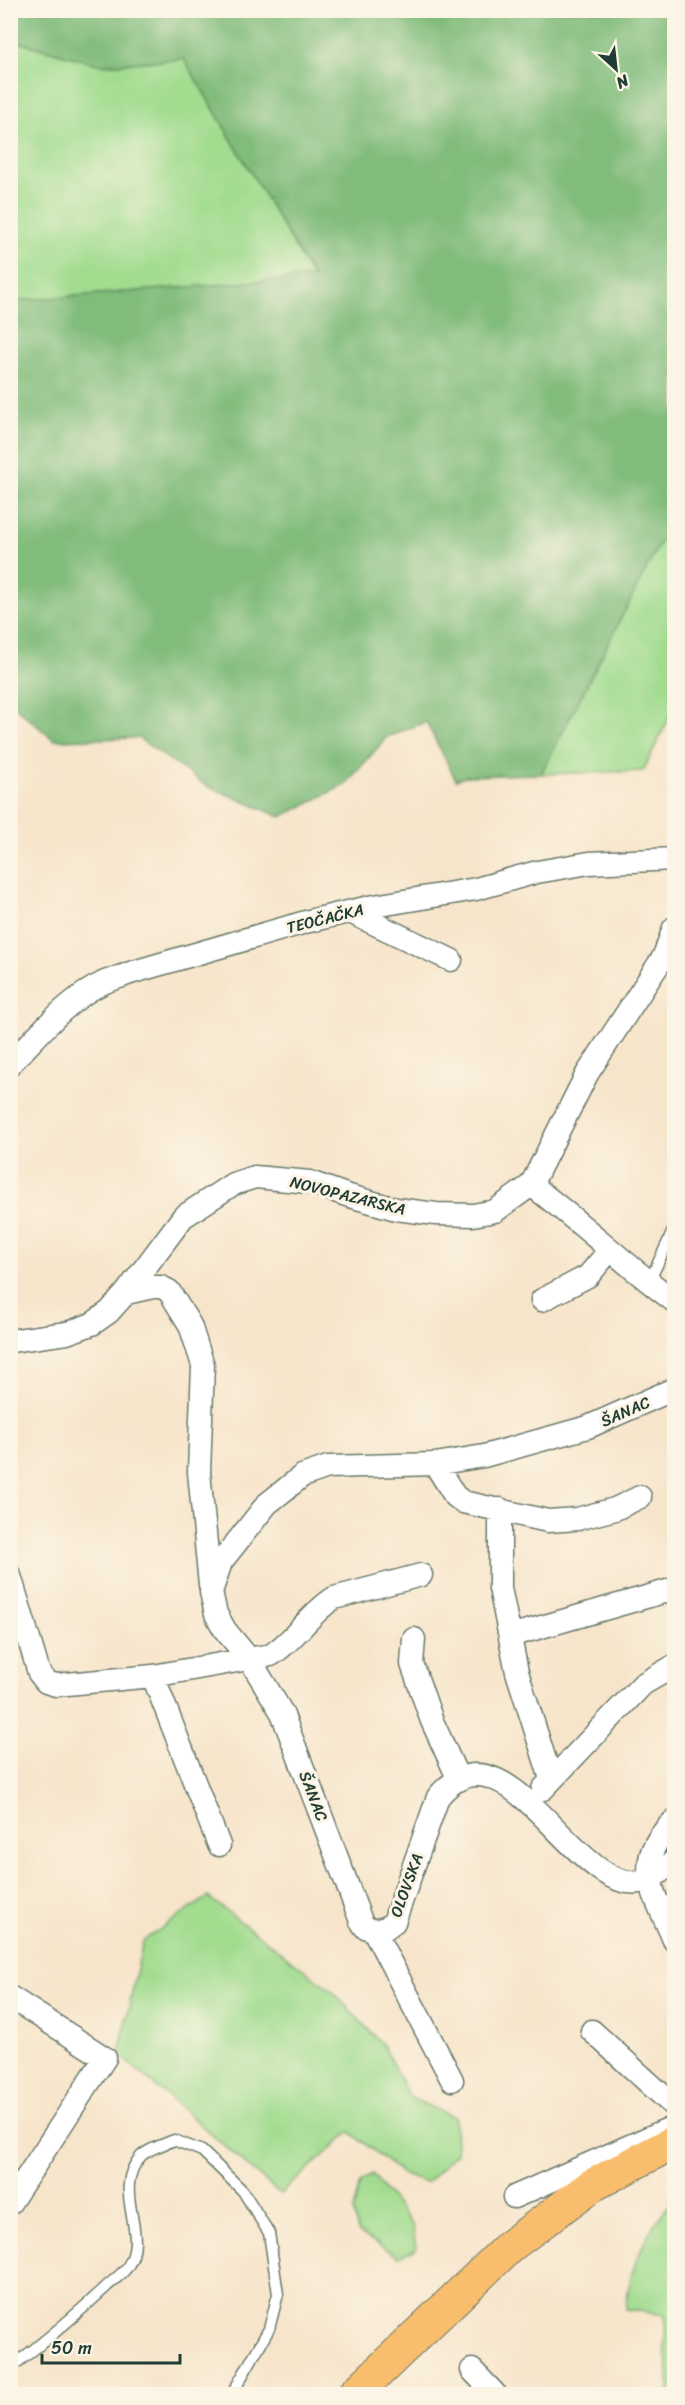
<svg xmlns="http://www.w3.org/2000/svg" width="685" height="2405" viewBox="0 0 685 2405" font-family="Sriracha,sans-serif">
	<style>
		.green { fill: #a1dc8f; stroke: #608c62; stroke-width: 1.5 }
		.forest { fill: #80bc7a; stroke: #507c57; stroke-width: 1.5 }
		.lines { fill: none; stroke-linecap: round; stroke-linejoin: round }
		.service-casing { stroke: #6b7869; stroke-width: 13 }
		.minor-casing { stroke: #6b7869; stroke-width: 25 }
		.primary-casing { stroke: #6b7869; stroke-width: 35 }
		.service { stroke: #fff; stroke-width: 10 }
		.minor { stroke: #fff; stroke-width: 22 }
		.primary { stroke: #f9be6d; stroke-width: 33 }
		.labels { text-anchor: middle; stroke-width: 6; stroke-linejoin: round; paint-order: stroke }
		.street-label { font-size: 16px; fill: #1f3d34; stroke: #fcf5e5 }
	</style>
	<rect width="100%" height="100%" fill="#fcf5e5"/>
	<filter id="ink" filterUnits="userSpaceOnUse"><feTurbulence type="fractalNoise" baseFrequency=".0167" numOctaves="2"/><feDisplacementMap in="SourceGraphic" scale="12" xChannelSelector="R" yChannelSelector="G"/><feConvolveMatrix kernelMatrix="1 2 1 2 8 2 1 2 1" color-interpolation-filters="sRGB"/></filter>
	<filter id="wash" filterUnits="userSpaceOnUse"><feTurbulence type="fractalNoise" baseFrequency=".008" numOctaves="4" result="noise"/><feDisplacementMap in="SourceGraphic" scale="24" xChannelSelector="R" yChannelSelector="G"/><feGaussianBlur stdDeviation="1.35" result="paint"/><feColorMatrix in="noise" values="0 0 0 0 0 0 0 0 0 0 0 0 0 0 0 0 0 1.4 0 .05"/><feComposite in="paint" operator="in"/></filter>
	<g filter="url(#wash)">
		<rect width="100%" height="100%" fill="#f7e5cb"/>
		<path class="green" d="M10,40L101,65L184,59L313,278L11,301Z
			M674,515V708L643,771L541,774Z
			M208,1897L331,1990L383,2045L409,2097L455,2118L456,2153L426,2183L404,2175L350,2132L280,2194L119,2054L143,1941Z
			M372,2174L413,2226L416,2249L399,2257L358,2232L353,2211L360,2183Z
			M674,2200V2394H666L670,2387L665,2349V2315L626,2309C628,2270 647,2227 674,2200Z"/>
		<path class="forest" d="M11,10L674,11V515L541,774L467,776L456,780L426,722L387,737L345,785L281,817L207,786L138,738L54,740L15,707L11,708V301L313,277L184,59L101,65L11,40Z"/>
	</g>
	<g filter="url(#ink)">
		<g class="lines">
			<g class="service-casing">
				<path id="service" d="M649,1282L674,1229
					M10,2368C43,2343 75,2316 105,2288C112,2281 123,2274 128,2266C150,2232 110,2191 141,2156C148,2149 165,2144 174,2140L202,2151L243,2191L269,2233L278,2294L269,2329L232,2394"/>
			</g>
			<g class="minor-casing">
				<path id="minor" d="M350,912L451,960
					M10,1064C38,1036 66,1000 103,983C111,979 121,977 130,973L309,921L374,906L476,889L537,872L589,863L674,859
					M531,1185C581,1222 625,1265 674,1301
					M126,1293L153,1287H161L169,1291L190,1325L203,1365L199,1472L210,1585
					M542,1300L588,1276L609,1251
					M10,1341L67,1333L92,1324L109,1312L126,1293L183,1217L233,1184L255,1177L310,1182L346,1195L396,1209L436,1214L473,1215L495,1211L531,1185L587,1074L664,956L674,928
					M435,1464L455,1496L463,1502L548,1521L577,1519L615,1509L640,1497
					M500,1509V1588L517,1672L551,1779
					M10,1576L39,1673L46,1682L56,1685L153,1676L271,1655C295,1640 310,1613 334,1598L421,1575
					M510,1636L674,1589
					M414,1639L412,1664L432,1721L459,1780
					M153,1676L219,1845
					M543,1789L643,1684L674,1666
					M674,1821C629,1863 655,1893 674,1940
					M374,1931L365,1927L361,1921L282,1713L250,1660L225,1630L216,1614L211,1592L221,1562L267,1504L302,1476L328,1467L435,1464L484,1456L588,1427L674,1389
					M374,1931L386,1928L394,1922L438,1797C506,1714 573,1893 640,1882C653,1880 664,1868 674,1861
					M374,1931L452,2080
					M10,1997L105,2058L10,2203
					M592,2031L674,2106
					M514,2197L666,2130
					M472,2370L495,2394"/>
			</g>
			<g class="primary-casing">
				<path id="primary" d="M355,2394L510,2246L591,2186L674,2142"/>
			</g>
			<use href="#service" class="service"/>
			<use href="#minor" class="minor"/>
			<use href="#primary" class="primary"/>
		</g>
	</g>
	<g class="labels">
		<g class="street-label">
			<text transform="translate(325 918) rotate(-14)" y="6">TEOČAČKA</text>
			<text transform="translate(348 1195) rotate(14)" y="6">NOVOPAZARSKA</text>
			<text transform="translate(625 1411) rotate(-24)" y="6">ŠANAC</text>
			<text transform="translate(314 1796) rotate(69)" y="6">ŠANAC</text>
			<text transform="translate(406 1885) rotate(-70)" y="6">OLOVSKA</text>
		</g>
	</g>
	<rect width="685" height="2405" fill="none" stroke="#fcf5e5" stroke-width="36"/>
	<g transform="translate(616 69) rotate(153)" stroke="#fcf5e5" stroke-width="4.5" paint-order="stroke">
	<path d="M0-4.5L10 22L0 15L-10 22Z" fill="#1f3d34"/>
	<text y="-9" font-size="16" font-weight="bold" text-anchor="middle" fill="#1f3d34">N</text>
	</g>
	<path d="M42 2354v9h138v-9" fill="none" stroke="#1f3d34" stroke-width="3"/>
	<text x="51" y="2354" font-size="18" fill="#1f3d34" stroke="#fcf5e5" stroke-width="4.5" paint-order="stroke">50 m</text>
</svg>
